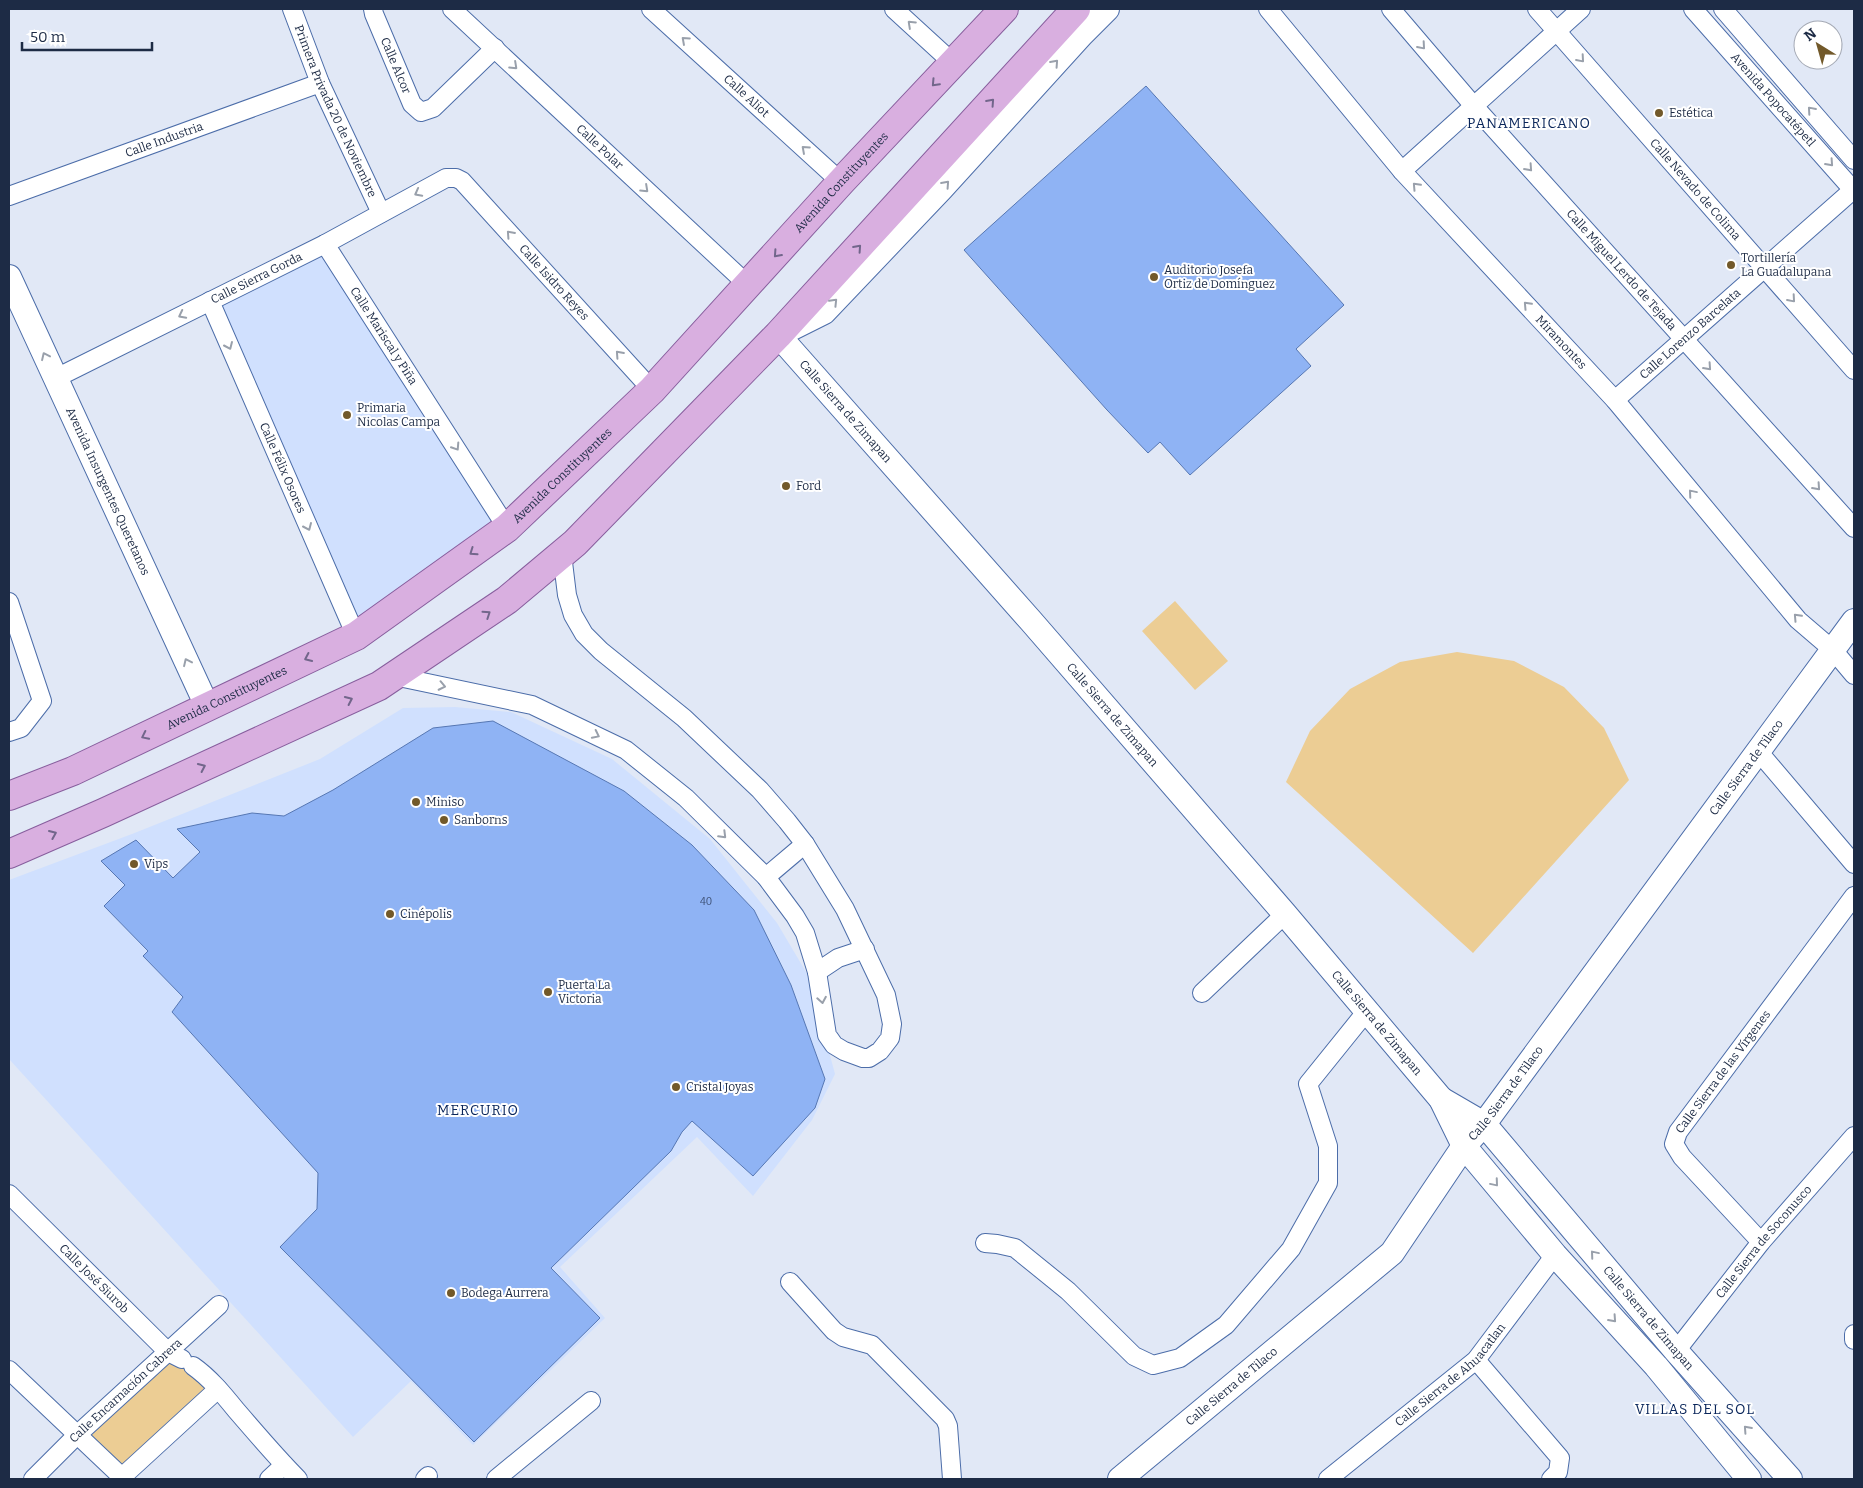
<svg xmlns="http://www.w3.org/2000/svg" width="1863" height="1488" viewBox="0 0 1863 1488" font-family="Bitter,serif">
	<style>
		.built { fill: #d0e0fe }
		.green { fill: #eccd94 }
		.building { fill: #8fb3f4; stroke: #5677b3 }
		.lines { fill: none; stroke-linecap: round; stroke-linejoin: round }
		.street-casing { stroke: #4c6da9; stroke-width: 20 }
		.secondary-casing { stroke: #4c6da9; stroke-width: 26 }
		.primary-casing { stroke: #875e9d; stroke-width: 30 }
		.street { stroke: #fff; stroke-width: 18 }
		.secondary { stroke: #fff; stroke-width: 24 }
		.primary { stroke: #d9afe0; stroke-width: 28 }
		.oneway { stroke: #99a0ab }
		.oneway2 { stroke: #72668b }
		.poi-dot { fill: #72592a; stroke: #fff; stroke-width: 2 }
		.labels { text-anchor: middle; stroke-width: 4; stroke-linejoin: round; paint-order: stroke }
		.number-label { font-size: 10px; fill: #3a4d71 }
		.street-label { font-size: 12px; fill: #1d2b45; stroke: #fff }
		.poi-label { font-size: 12px; fill: #1d2b45; stroke: #fff; text-anchor: start }
		.neighbourhood-label { font-size: 14px; letter-spacing: 1px; fill: #09255a; stroke: #fff }
	</style>
	<rect width="100%" height="100%" fill="#e1e8f6"/>
	<path class="built" d="M325,244L507,528L356,636L210,301Z
		M455,707L511,712L612,759L710,839L777,923L809,977L835,1074L812,1120L753,1196L697,1137L560,1267L605,1318L473,1445L411,1381L353,1437L9,1059V880L132,834L320,759L403,708Z"/>
	<path class="green" d="M1175,601L1228,661L1195,690L1142,631Z
		M1457,652L1514,661L1564,687L1604,728L1629,780L1473,953L1286,782L1310,731L1350,689L1400,662Z
		M171,1360L212,1390L123,1471L88,1436Z"/>
	<path class="building" d="M1146,86L1344,305L1296,349L1311,366L1190,475L1160,442L1148,453L1107,410L964,250Z
		M493,721L624,791L692,845L754,910L791,985L825,1079L815,1108L753,1176L692,1121L682,1132L671,1151L551,1268L600,1318L474,1442L280,1247L317,1209L318,1173L172,1012L183,997L143,956L148,951L104,906L125,885L101,861L136,840L173,878L200,852L177,829L252,813L284,816L333,790L433,728Z"/>
	<g class="lines">
		<g class="street-casing">
			<g id="street">
				<path id="s1" d="M292,9L320,83L381,213"/>
				<path id="s2" d="M373,9L374,14L412,104L421,112L433,108L495,48"/>
				<path id="s3" d="M452,9L748,285"/>
				<path id="s4" d="M651,9L841,182"/>
				<path d="M894,9L953,63"/>
				<path id="s5" d="M1268,9L1402,171L1615,400L1798,620L1833,650L1854,675"/>
				<path id="s6" d="M1391,9L1473,105L1854,528"/>
				<path id="s7" d="M1537,9L1854,370"/>
				<path id="s8" d="M1693,9L1854,191"/>
				<path d="M1723,9L1854,160"/>
				<path d="M1402,171L1581,9"/>
				<path id="s9" d="M9,196L320,83"/>
				<path id="s10" d="M325,244L507,528"/>
				<path id="s11" d="M210,301L356,636"/>
				<path id="s12" d="M56,378L325,244L446,178H456L462,181L652,390"/>
				<path id="s13" d="M1615,400L1854,189"/>
				<path d="M9,602L42,701L21,728L9,732"/>
				<path d="M394,676L532,705L626,750L686,798L766,877L795,916L805,933L817,972L827,1035L834,1045L844,1051L863,1058H869L880,1051L890,1038L892,1024L886,995L845,909L805,844L787,821L760,790L684,718L601,651L584,634L573,615L567,595L562,554"/>
				<path d="M1758,751L1854,864"/>
				<path d="M766,877L805,844"/>
				<path d="M817,972L838,958L865,949"/>
				<path d="M1202,993L1285,914"/>
				<path id="s14" d="M9,1194L168,1352L182,1359"/>
				<path id="s15" d="M1761,1242L1682,1157L1674,1144L1678,1132L1854,896"/>
				<path d="M985,1243L997,1244L1015,1248L1068,1291L1134,1356L1153,1365L1180,1358L1226,1325L1291,1249L1328,1183V1146L1308,1084L1366,1012"/>
				<path d="M790,1282L834,1331L843,1337L872,1345L945,1419L948,1426L952,1479"/>
				<path d="M1854,1334V1340"/>
				<path id="s16" d="M1676,1351L1761,1242L1854,1136"/>
				<path d="M1476,1360L1560,1458L1558,1472L1551,1479"/>
				<path d="M193,1366C210,1378 223,1394 236,1410C256,1433 276,1457 298,1479"/>
				<path d="M9,1370L124,1479"/>
				<path d="M122,1477L218,1389"/>
				<path id="s17" d="M33,1479L78,1434L219,1305"/>
				<path d="M269,1479L284,1465"/>
				<path d="M425,1479L428,1476"/>
				<path d="M496,1479L591,1401"/>
				<path id="s18" d="M1328,1479L1476,1360L1555,1255"/>
			</g>
		</g>
		<g class="secondary-casing">
			<g id="secondary">
				<path id="s19" d="M1107,9L1082,34L942,188L824,312L778,335L1031,621L1285,914L1441,1099L1464,1146L1555,1255L1656,1366L1749,1479"/>
				<path id="s20" d="M9,277L207,706"/>
				<path id="s21" d="M1441,1099L1484,1124L1676,1351L1790,1479"/>
				<path id="s22" d="M1120,1479L1392,1253L1464,1146L1484,1124L1854,621"/>
			</g>
		</g>
		<g class="primary-casing">
			<g id="primary">
				<path id="s23" d="M9,796L73,771L356,636L507,528L652,390L841,182L1004,9"/>
				<path d="M9,854L103,813L379,686L507,600L575,543L778,335L1076,9"/>
			</g>
		</g>
		<use href="#street" class="street"/>
		<use href="#secondary" class="secondary"/>
		<use href="#primary" class="primary"/>
	</g>
	<defs><path id="oneway-chevron" d="M-2-3.5L2.5 0L-2 3.5" fill="none" stroke-width="1.6" stroke-linecap="round" stroke-linejoin="round" transform="scale(1.25)"/></defs>
	<g class="oneway">
		<use href="#oneway-chevron" transform="translate(911 24) rotate(-137)"/>
		<use href="#oneway-chevron" transform="translate(685 40) rotate(-138)"/>
		<use href="#oneway-chevron" transform="translate(1422 46) rotate(49)"/>
		<use href="#oneway-chevron" transform="translate(1581 59) rotate(49)"/>
		<use href="#oneway-chevron" transform="translate(1055 63) rotate(-48)"/>
		<use href="#oneway-chevron" transform="translate(514 66) rotate(43)"/>
		<use href="#oneway-chevron" transform="translate(1811 110) rotate(-131)"/>
		<use href="#oneway-chevron" transform="translate(805 149) rotate(-138)"/>
		<use href="#oneway-chevron" transform="translate(1830 163) rotate(48)"/>
		<use href="#oneway-chevron" transform="translate(1529 168) rotate(48)"/>
		<use href="#oneway-chevron" transform="translate(946 184) rotate(-48)"/>
		<use href="#oneway-chevron" transform="translate(1416 186) rotate(-133)"/>
		<use href="#oneway-chevron" transform="translate(645 189) rotate(43)"/>
		<use href="#oneway-chevron" transform="translate(418 193) rotate(152)"/>
		<use href="#oneway-chevron" transform="translate(510 234) rotate(-132)"/>
		<use href="#oneway-chevron" transform="translate(1792 299) rotate(49)"/>
		<use href="#oneway-chevron" transform="translate(834 302) rotate(-46)"/>
		<use href="#oneway-chevron" transform="translate(1527 305) rotate(-133)"/>
		<use href="#oneway-chevron" transform="translate(182 315) rotate(153)"/>
		<use href="#oneway-chevron" transform="translate(229 346) rotate(66)"/>
		<use href="#oneway-chevron" transform="translate(619 354) rotate(-132)"/>
		<use href="#oneway-chevron" transform="translate(45 356) rotate(-115)"/>
		<use href="#oneway-chevron" transform="translate(1708 367) rotate(48)"/>
		<use href="#oneway-chevron" transform="translate(456 447) rotate(57)"/>
		<use href="#oneway-chevron" transform="translate(1817 487) rotate(48)"/>
		<use href="#oneway-chevron" transform="translate(1692 493) rotate(-130)"/>
		<use href="#oneway-chevron" transform="translate(308 527) rotate(66)"/>
		<use href="#oneway-chevron" transform="translate(1797 617) rotate(-133)"/>
		<use href="#oneway-chevron" transform="translate(187 662) rotate(-115)"/>
		<use href="#oneway-chevron" transform="translate(442 686) rotate(12)"/>
		<use href="#oneway-chevron" transform="translate(596 735) rotate(26)"/>
		<use href="#oneway-chevron" transform="translate(723 835) rotate(45)"/>
		<use href="#oneway-chevron" transform="translate(822 1000) rotate(80)"/>
		<use href="#oneway-chevron" transform="translate(1495 1183) rotate(50)"/>
		<use href="#oneway-chevron" transform="translate(1594 1254) rotate(-130)"/>
		<use href="#oneway-chevron" transform="translate(1613 1319) rotate(48)"/>
		<use href="#oneway-chevron" transform="translate(1747 1429) rotate(-132)"/>
	</g>
	<g class="oneway2">
		<use href="#oneway-chevron" transform="translate(935 83) rotate(133)"/>
		<use href="#oneway-chevron" transform="translate(991 102) rotate(-48)"/>
		<use href="#oneway-chevron" transform="translate(858 248) rotate(-48)"/>
		<use href="#oneway-chevron" transform="translate(777 254) rotate(132)"/>
		<use href="#oneway-chevron" transform="translate(473 552) rotate(145)"/>
		<use href="#oneway-chevron" transform="translate(487 614) rotate(-34)"/>
		<use href="#oneway-chevron" transform="translate(308 658) rotate(155)"/>
		<use href="#oneway-chevron" transform="translate(349 700) rotate(-25)"/>
		<use href="#oneway-chevron" transform="translate(145 736) rotate(154)"/>
		<use href="#oneway-chevron" transform="translate(202 767) rotate(-25)"/>
		<use href="#oneway-chevron" transform="translate(53 834) rotate(-23)"/>
	</g>
	<g class="poi-dot">
		<circle cx="1659" cy="113" r="5"/>
		<circle cx="1731" cy="265" r="5"/>
		<circle cx="1154" cy="277" r="5"/>
		<circle cx="347" cy="415" r="5"/>
		<circle cx="786" cy="486" r="5"/>
		<circle cx="416" cy="802" r="5"/>
		<circle cx="444" cy="820" r="5"/>
		<circle cx="134" cy="864" r="5"/>
		<circle cx="390" cy="914" r="5"/>
		<circle cx="548" cy="992" r="5"/>
		<circle cx="676" cy="1087" r="5"/>
		<circle cx="451" cy="1293" r="5"/>
	</g>
	<g class="labels">
		<g class="number-label">
			<text x="706" y="905">40</text>
		</g>
		<g class="street-label">
			<text dy="4" stroke="none"><textPath href="#s2" startOffset="61">Calle Alcor</textPath></text>
			<text dy="4" stroke="none"><textPath href="#s4" startOffset="129">Calle Aliot</textPath></text>
			<text dy="4" stroke="none"><textPath href="#s8" startOffset="121">Avenida Popocatépetl</textPath></text>
			<text dy="4" stroke="none"><textPath href="#s1" startOffset="111">Primera Privada 20 de Noviembre</textPath></text>
			<text dy="4" stroke="none"><textPath href="#s9" startOffset="165">Calle Industria</textPath></text>
			<text dy="4" stroke="none"><textPath href="#s3" startOffset="202">Calle Polar</textPath></text>
			<text dy="4" stroke="none"><textPath href="#s23" startOffset="1049">Avenida Constituyentes</textPath></text>
			<text dy="4" stroke="none"><textPath href="#s7" startOffset="240">Calle Nevado de Colima</textPath></text>
			<text dy="4" stroke="none"><textPath href="#s6" startOffset="348">Calle Miguel Lerdo de Tejada</textPath></text>
			<text dy="4" stroke="none"><textPath href="#s12" startOffset="224">Calle Sierra Gorda</textPath></text>
			<text dy="4" stroke="none"><textPath href="#s12" startOffset="592">Calle Isidro Reyes</textPath></text>
			<text dy="4" stroke="none"><textPath href="#s13" startOffset="100">Calle Lorenzo Barcelata</textPath></text>
			<text dy="4" stroke="none"><textPath href="#s10" startOffset="109">Calle Mariscal y Piña</textPath></text>
			<text dy="4" stroke="none"><textPath href="#s5" startOffset="444">Miramontes</textPath></text>
			<text dy="4" stroke="none"><textPath href="#s19" startOffset="568">Calle Sierra de Zimapan</textPath></text>
			<text dy="4" stroke="none"><textPath href="#s11" startOffset="182">Calle Félix Osores</textPath></text>
			<text dy="4" stroke="none"><textPath href="#s23" startOffset="644">Avenida Constituyentes</textPath></text>
			<text dy="4" stroke="none"><textPath href="#s20" startOffset="236">Avenida Insurgentes Queretanos</textPath></text>
			<text dy="4" stroke="none"><textPath href="#s23" startOffset="239">Avenida Constituyentes</textPath></text>
			<text dy="4" stroke="none"><textPath href="#s19" startOffset="972">Calle Sierra de Zimapan</textPath></text>
			<text dy="4" stroke="none"><textPath href="#s22" startOffset="955">Calle Sierra de Tilaco</textPath></text>
			<text dy="4" stroke="none"><textPath href="#s19" startOffset="1378">Calle Sierra de Zimapan</textPath></text>
			<text dy="4" stroke="none"><textPath href="#s15" startOffset="219">Calle Sierra de las Vírgenes</textPath></text>
			<text dy="4" stroke="none"><textPath href="#s22" startOffset="550">Calle Sierra de Tilaco</textPath></text>
			<text dy="4" stroke="none"><textPath href="#s16" startOffset="140">Calle Sierra de Soconusco</textPath></text>
			<text dy="4" stroke="none"><textPath href="#s14" startOffset="120">Calle José Siurob</textPath></text>
			<text dy="4" stroke="none"><textPath href="#s21" startOffset="304">Calle Sierra de Zimapan</textPath></text>
			<text dy="4" stroke="none"><textPath href="#s18" startOffset="161">Calle Sierra de Ahuacatlan</textPath></text>
			<text dy="4" stroke="none"><textPath href="#s22" startOffset="145">Calle Sierra de Tilaco</textPath></text>
			<text dy="4" stroke="none"><textPath href="#s17" startOffset="128">Calle Encarnación Cabrera</textPath></text>
		</g>
		<g class="poi-label">
			<text x="1669" y="117">Estética</text>
			<text x="1741" y="262">Tortillería<tspan x="1741" dy="14">La Guadalupana</tspan></text>
			<text x="1164" y="274">Auditorio Josefa<tspan x="1164" dy="14">Ortiz de Domínguez</tspan></text>
			<text x="357" y="412">Primaria<tspan x="357" dy="14">Nicolas Campa</tspan></text>
			<text x="796" y="490">Ford</text>
			<text x="426" y="806">Miniso</text>
			<text x="454" y="824">Sanborns</text>
			<text x="144" y="868">Vips</text>
			<text x="400" y="918">Cinépolis</text>
			<text x="558" y="989">Puerta La<tspan x="558" dy="14">Victoria</tspan></text>
			<text x="686" y="1091">Cristal Joyas</text>
			<text x="461" y="1297">Bodega Aurrera</text>
		</g>
		<g class="neighbourhood-label">
			<text x="1529" y="128">PANAMERICANO</text>
			<text x="478" y="1115">MERCURIO</text>
			<text x="1695" y="1414">VILLAS DEL SOL</text>
		</g>
	</g>
	<rect width="1863" height="1488" fill="none" stroke="#1d2b45" stroke-width="20"/>
	<g transform="translate(1818 45) rotate(323)"><circle r="24" fill="#ffffff" stroke="#a5aab5"/>
	<path d="M0-4L9 19L0 12L-9 19Z" fill="#72592a"/>
	<text y="-8" font-size="14" font-weight="bold" text-anchor="middle" fill="#1d2b45">N</text>
	</g>
	<path d="M22 42v8h130v-8" fill="none" stroke="#1d2b45" stroke-width="2.5"/>
	<text x="30" y="42" font-size="15" fill="#1d2b45" stroke="#ffffff" stroke-width="4" paint-order="stroke">50 m</text>
</svg>
